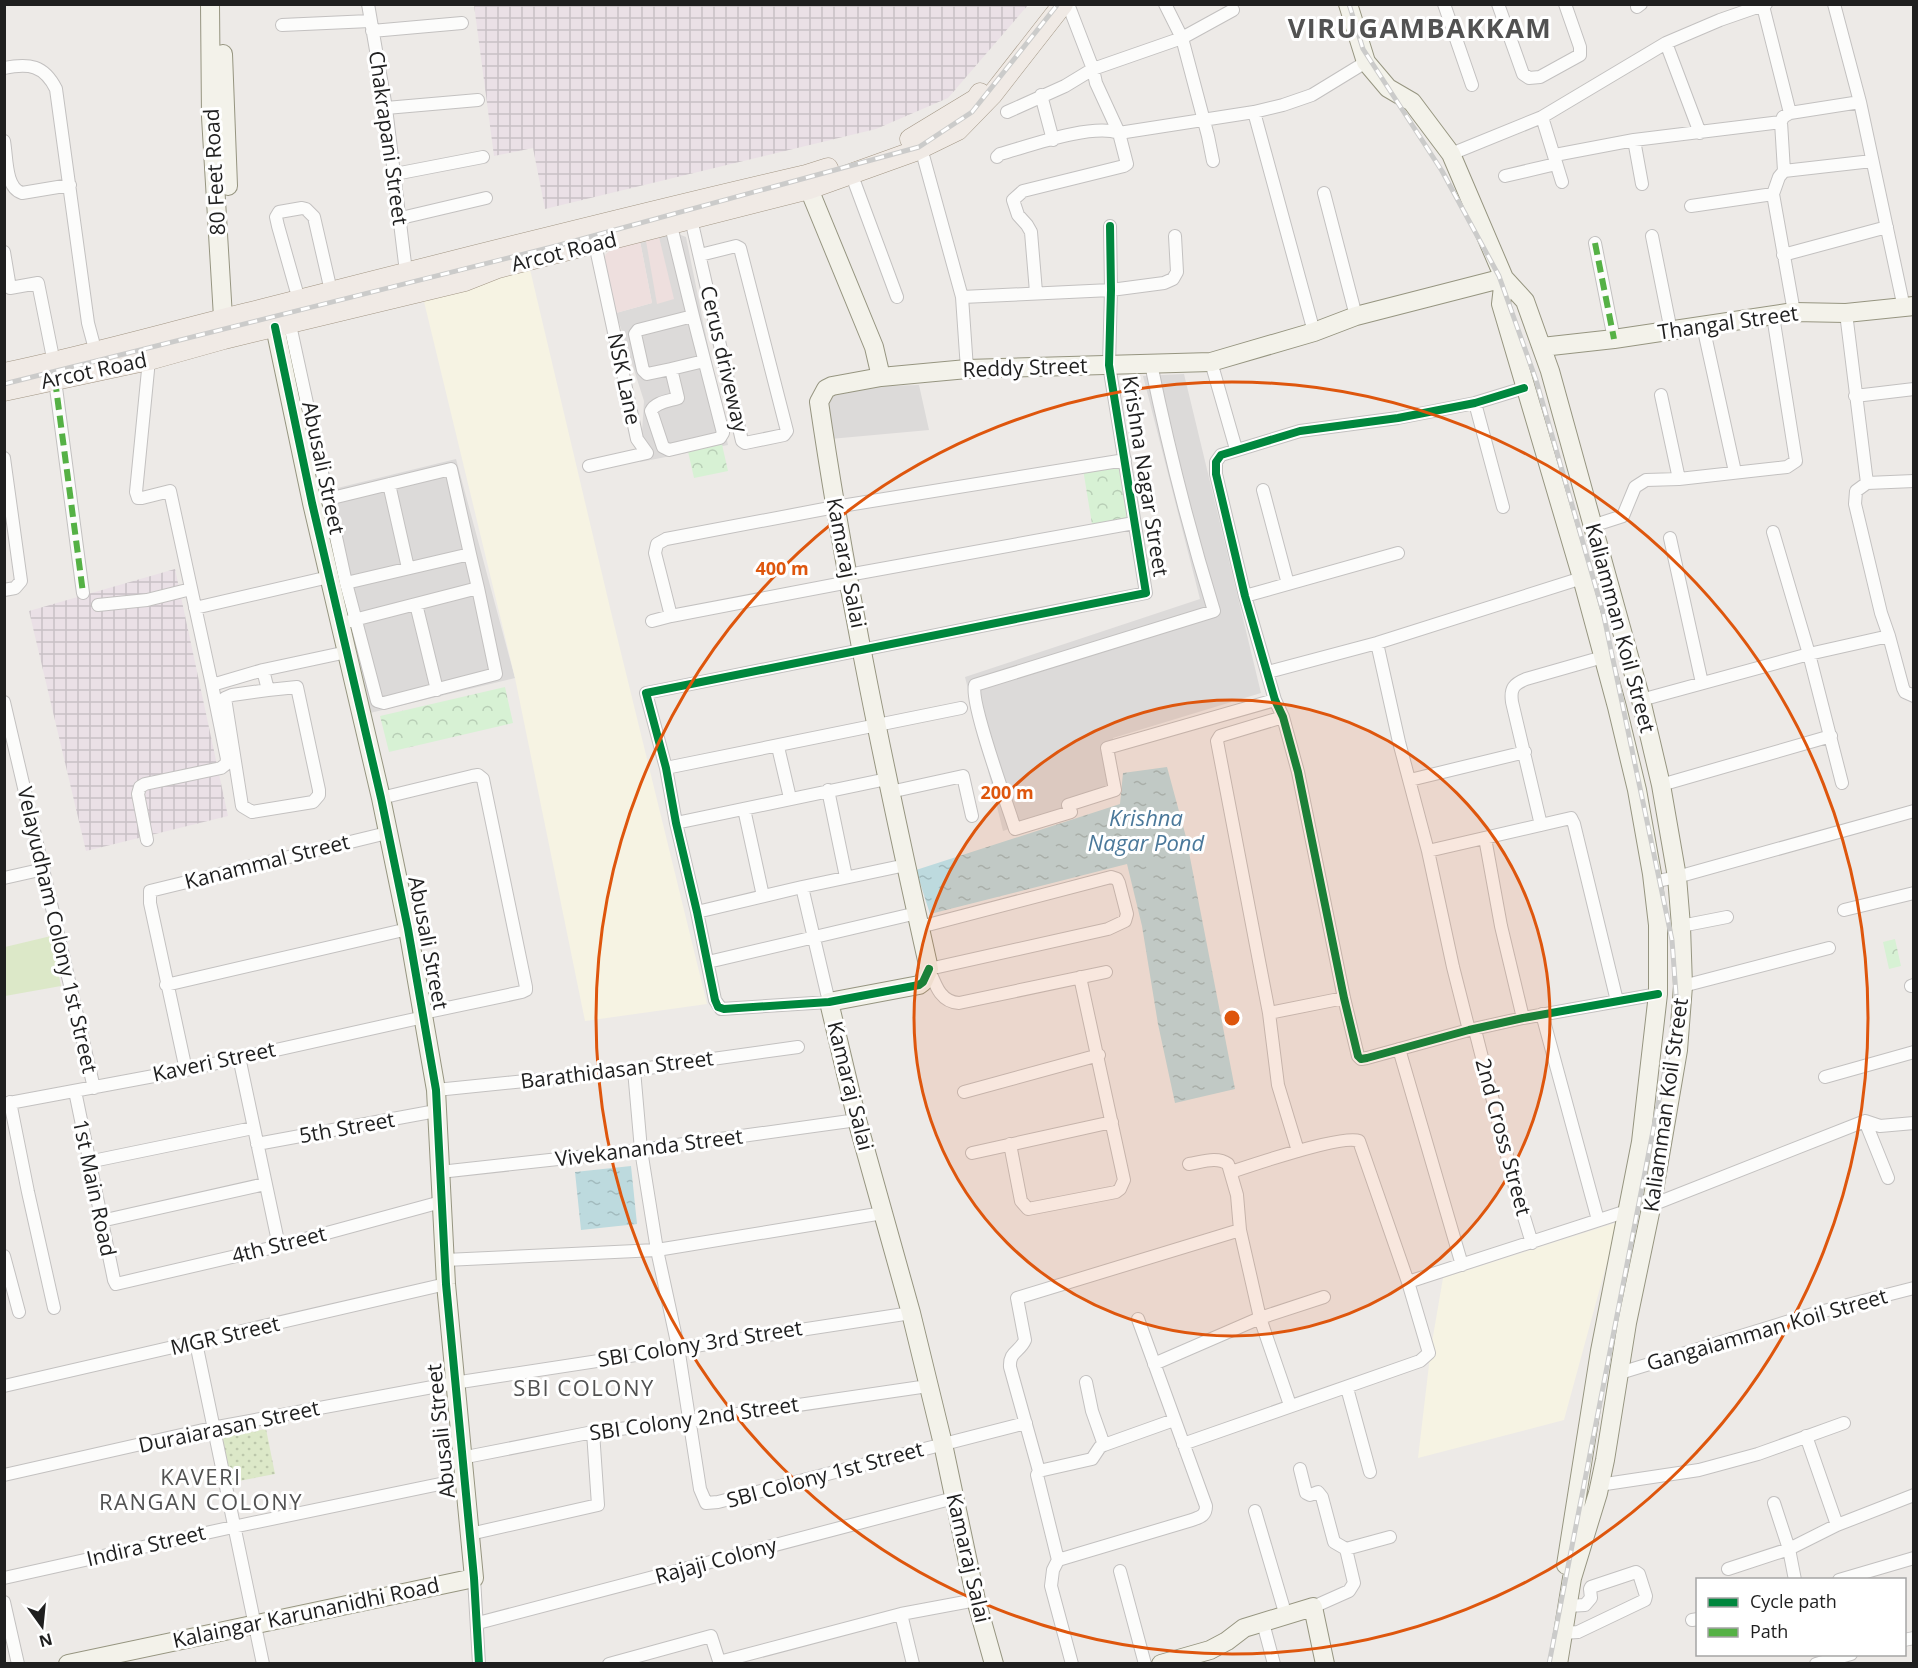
<svg xmlns="http://www.w3.org/2000/svg" width="1918" height="1668" viewBox="0 0 1918 1668" font-family="'Open Sans',sans-serif">
	<style>
		.residential { fill: #dcdad9 }
		.commercial { fill: #eedfde }
		.industrial { fill: url(#industrial-grid) }
		.education { fill: #f6f3e3 }
		.grass { fill: #dce8c8 }
		.park { fill: url(#park-crowns) }
		.garden { fill: url(#garden-dots) }
		.water { fill: url(#water-ripples) }
		.lines { fill: none; stroke-linecap: round; stroke-linejoin: round }
		.street-casing { stroke: #c3c1c0; stroke-width: 14 }
		.secondary-casing { stroke: #969580; stroke-width: 20 }
		.primary-casing { stroke: #a29685; stroke-width: 21 }
		.street { stroke: #fcfcfb; stroke-width: 12 }
		.secondary { stroke: #f3f2ea; stroke-width: 18 }
		.primary { stroke: #f0eae5; stroke-width: 20 }
		.rail-casing { stroke: #cbcbca; stroke-width: 5 }
		.rail { stroke: #fff; stroke-width: 3; stroke-dasharray: 9; stroke-linecap: butt }
		.quiet { stroke: #55b145; stroke-width: 6; stroke-dasharray: 12 6; stroke-linecap: butt }
		.cycleway-casing { stroke: #fff; stroke-width: 11 }
		.cycleway { stroke: #00873e; stroke-width: 8 }
		.ring { fill: none; stroke: #de560d; stroke-width: 3 }
		.labels { text-anchor: middle; stroke-width: 6; stroke-linejoin: round; paint-order: stroke }
		.street-label { font-size: 21px; fill: #1f1f1f; stroke: #fff }
		.water-label { font-size: 22px; font-style: italic; fill: #4a789a; stroke: #fff }
		.neighbourhood-label { font-size: 22px; letter-spacing: 1.5px; fill: #525252; stroke: #fff }
		.district-label { font-size: 27px; font-weight: bold; letter-spacing: 1.5px; fill: #525252; stroke: #fff }
		.centre { fill: #de560d; stroke: #fff; stroke-width: 3 }
		.ring-label { font-size: 18px; text-anchor: middle; font-weight: bold; fill: #de560d; stroke: #fff; stroke-width: 6; stroke-linejoin: round; paint-order: stroke }
	</style>
	<defs>
		<pattern id="industrial-grid" width="8" height="8" patternUnits="userSpaceOnUse" patternTransform="scale(1.5)"><rect width="8" height="8" fill="#eae0e6"/><path d="M0 4h8M4 0v8" fill="none" stroke="#c8c0c5"/></pattern>
		<pattern id="park-crowns" width="20" height="18" patternUnits="userSpaceOnUse" patternTransform="scale(1.5)"><rect width="20" height="18" fill="#d7f1d4"/><path d="M2 6a3 3 0 1 1 6 0M12 15a3 3 0 1 1 6 0" fill="none" stroke="#b8ceb6"/></pattern>
		<pattern id="garden-dots" width="8" height="8" patternUnits="userSpaceOnUse" patternTransform="scale(1.5)"><rect width="8" height="8" fill="#dce8c8"/><path d="M2 2h.1M6 6h.1" fill="none" stroke="#bcc7ab" stroke-width="1.8" stroke-linecap="round"/></pattern>
		<pattern id="water-ripples" width="26" height="14" patternUnits="userSpaceOnUse" patternTransform="scale(1.5)"><rect width="26" height="14" fill="#bddade"/><path d="M2 4q2-2 4 0t4 0M15 11q2-2 4 0t4 0" fill="none" stroke="#a2bbbe"/></pattern>
	</defs>
	<rect width="100%" height="100%" fill="#edeae7"/>
	<path class="residential" d="M665,229L686,237L728,445L640,462L644,401L616,313L652,303L640,241Z
		M1184,374L1261,693L1113,738L1121,792L1003,831L965,677L1200,599L1143,376Z
		M919,385L929,430L830,439L827,388Z
		M456,459L515,678L370,713L317,493Z"/>
	<path class="commercial" d="M659,237L674,299L657,304L646,241Z
		M640,241L652,303L616,313L604,259L606,254L617,245Z"/>
	<path class="industrial" d="M474,5V4L1028,5L948,98L876,129L545,209L533,148L494,156Z
		M175,569L228,816L86,851L29,611Z"/>
	<path class="education" d="M528,261L611,612L707,1004L585,1021L515,678L420,285Z
		M1618,1222L1564,1420L1418,1458L1431,1348L1443,1278Z"/>
	<path class="grass" d="M51,936L61,986L5,996V947Z"/>
	<path class="park" d="M721,440L728,471L694,478L687,447Z
		M1118,463L1127,518L1092,524L1083,469Z
		M505,687L513,723L389,752L380,716Z
		M1895,939L1901,966L1889,969L1883,942Z"/>
	<path class="garden" d="M266,1429L275,1474L228,1483L219,1438Z"/>
	<path class="water" d="M1167,767L1186,837L1235,1089L1175,1103L1158,1024L1142,926L1127,864L930,914L916,870L1120,804L1123,773Z
		M631,1166L637,1224L581,1230L575,1172Z"/>
	<g class="lines">
		<g class="street-casing">
			<path id="street" d="M368,4L386,108L406,272
				M1165,4L1182,38L1208,136L1213,161
				M1444,4L1472,85
				M1498,4L1523,74L1529,78L1540,77L1580,55V47L1565,4
				M1834,4L1860,102L1904,308
				M1763,6L1790,113L1860,102
				M1637,7L1641,4
				M282,25L370,21
				M372,31L462,23
				M1666,43L1700,133
				M4,68C29,63 44,65 56,89L88,323L96,353
				M1041,95L1053,140
				M386,108L478,100
				M1007,112L1065,86L1093,69L1182,38L1233,10
				M1254,112L1314,332
				M1542,117L1562,182
				M1781,122L1784,171L1779,177L1773,194L1794,312
				M1634,140L1642,184
				M4,141C7,157 5,188 22,193L70,185
				M921,148L962,297L967,369
				M1451,154L1542,117L1666,43L1720,20L1766,4
				M1555,155L1634,140L1781,122L1783,117L1790,113
				M997,157L1000,154C1029,146 1092,123 1119,133L1254,112L1283,105L1312,95L1366,62
				M1784,171L1872,161
				M851,173L897,297
				M395,174L483,157
				M1505,176L1556,164
				M1324,193L1356,316
				M1691,206L1773,194
				M401,218L486,198
				M691,219L742,441L745,443L784,435L787,431L740,248L736,246L700,255
				M671,226L693,316L638,330L635,334L643,370L647,374L671,369
				M1652,236L1671,331
				M1595,243L1614,339
				M4,252L10,288L38,283L54,363
				M1783,255L1887,227
				M1036,292L1031,232L1027,225L1018,215L1013,200L1023,191L1124,166L1127,164L1119,133L1096,83L1093,69L1068,4
				M962,297L1111,290L1164,283L1173,279L1177,272L1175,236
				M299,300L278,226L276,217L279,212L302,208L306,209L314,217L331,291
				M693,316L723,433L720,438L669,450L663,447L651,411C655,402 669,401 678,398L671,369L704,361
				M290,325L346,583L377,701L384,703L496,674L478,588
				M1703,326L1735,472
				M149,360L136,492L138,498H142L170,491L212,685L263,670L347,652
				M1211,362L1236,449
				M1151,364C1168,447 1189,530 1214,611L975,685C969,701 1008,806 1015,829L1071,812L1068,805L1115,790L1107,748L1275,700
				M55,380L83,593
				M1524,388L1475,403L1398,418L1300,431L1221,455L1216,462V474L1245,596L1275,700L1283,717L1298,772L1344,998L1358,1056L1361,1059L1367,1058L1469,1030L1523,1018L1658,994
				M1661,395L1679,479
				M1855,396L1914,389
				M1475,403L1503,507
				M4,458L21,581L15,588L4,590
				M589,466L647,453L637,439L595,244
				M1867,483L1914,481
				M389,484L408,568
				M1263,490L1288,584
				M328,499L451,469L470,554L346,583
				M1592,526L1623,516L1635,487L1646,480L1679,479L1787,467L1796,461L1773,316
				M1773,532L1809,654L1889,636L1881,613L1855,504L1856,491L1867,483L1846,313
				M1670,538L1702,683
				M848,575L1134,523
				M1245,596L1398,553
				M416,604L437,690
				M98,605L147,600L191,589
				M195,608L329,577
				M671,616L849,582
				M350,621L478,588L470,554
				M652,621L671,616L655,553L657,544L666,539L835,507L1125,460
				M1889,636L1903,688L1905,692L1914,696
				M1377,643L1399,742L1428,851L1453,967L1469,1030
				M263,670L268,690L297,687L319,790V795L313,802L252,812L242,806L225,698L232,695L268,690
				M1268,672L1377,643L1582,578
				M1641,700L1809,654L1842,783
				M4,702L94,1088
				M1283,717L1220,736L1217,741L1269,1013L1278,1085L1298,1151
				M778,747L790,798
				M666,768L961,708
				M1410,780L1525,752
				M1661,785L1831,736
				M828,790L846,877
				M890,792L963,776L972,816
				M381,798L472,776L478,775L483,779L526,987V990L522,992L423,1013
				M744,809L763,896
				M676,823L887,779
				M1541,825L1512,702C1510,688 1514,684 1526,679L1603,657
				M1485,838L1501,926L1523,1018
				M147,840L138,794L140,787L145,784L221,768L226,764L227,759L212,685
				M1428,851L1571,818L1574,824L1617,1001
				M4,878L44,869
				M1653,882L1677,877L1914,811
				M802,887L829,1002L721,1009L715,1000L697,912L676,823L666,768L646,693L1146,593L1109,365L1111,290L1110,226
				M1844,910L1914,893
				M697,912L802,887L906,865
				M1681,926L1727,917
				M920,927L1111,877L1117,879L1119,883L1127,914L1125,921L1108,929L929,969C935,984 940,1002 959,1003L1106,972
				M708,962L917,913
				M166,985L408,929
				M1683,986L1829,948
				M1911,986L1914,985
				M1269,1013L1344,998
				M1542,1014L1598,1220
				M1475,1030L1516,1191L1532,1243
				M1399,1049L1462,1265
				M239,1057L279,1246
				M186,1070L150,903V891L387,833
				M634,1070L641,1150L657,1250L678,1347L700,1489L706,1503L718,1502L1026,1423
				M1825,1077L1914,1052
				M436,1090L634,1070L798,1047
				M75,1091L114,1280L116,1284L279,1246L441,1202
				M964,1092L1099,1055
				M10,1102L28,1192L54,1308
				M4,1104L186,1070L424,1017
				M1865,1121L1888,1178
				M257,1144L436,1111
				M1010,1144L1021,1201L1028,1209L1116,1192L1120,1189L1124,1180L1080,977
				M972,1153L1112,1122
				M88,1162L253,1128
				M1189,1164C1202,1162 1217,1156 1228,1164L1237,1195L1240,1230L1260,1318L1290,1405
				M440,1172L641,1150L857,1120
				M1652,1205L1865,1121L1880,1126L1914,1123
				M101,1221L265,1184
				M4,1256L19,1312
				M445,1260L657,1250L883,1213
				M1408,1282L1627,1211
				M196,1343L263,1664
				M1154,1364L1260,1318L1324,1297
				M1620,1373L1816,1313L1914,1288
				M1086,1382L1092,1411L1104,1445
				M4,1386L446,1284
				M1347,1388L1370,1472
				M1806,1436L1837,1525
				M1183,1444L1420,1361L1429,1353L1408,1282L1359,1141C1343,1134 1252,1165 1231,1172
				M461,1458L593,1432L689,1421L928,1386
				M1300,1469L1306,1493L1310,1495L1318,1492L1322,1497L1334,1542L1346,1549L1354,1583L1349,1591L1313,1607
				M1039,1471L1092,1459L1100,1447L1104,1445L1174,1420
				M4,1475L212,1428L454,1383L911,1313
				M1599,1485L1699,1470L1758,1454L1844,1423
				M1774,1503L1789,1549L1795,1580
				M1255,1511L1286,1616
				M470,1534L598,1505L593,1432
				M1346,1549L1390,1537
				M1058,1560L1037,1475L1039,1471L1010,1367C1009,1351 1020,1352 1025,1340L1017,1298L1240,1230
				M1058,1560L1192,1520C1200,1517 1206,1516 1206,1506L1138,1319
				M1058,1560L1053,1570L1051,1586L1072,1664
				M1728,1569L1789,1549L1837,1525L1914,1495
				M1120,1571L1145,1664
				M4,1578L233,1527L464,1479
				M474,1578L479,1664
				M1839,1580L1914,1558
				M4,1602L18,1664
				M901,1614L913,1664
				M1692,1620L1698,1619
				M478,1623L954,1498
				M1263,1623L1274,1664
				M1563,1633L1578,1632L1645,1600L1646,1596L1639,1574L1636,1572L1591,1587L1590,1589L1591,1598L1585,1605L1568,1606
				M1904,1640L1914,1638
				M719,1662L901,1614L976,1600
				M609,1664L711,1636L720,1664
				M1816,1664L1851,1654"/>
		</g>
		<g class="secondary-casing">
			<path id="secondary" d="M210,4L211,117L224,334
				M1348,4L1366,62L1388,88L1412,102L1451,154L1504,278L1525,301L1550,371L1641,700L1661,785L1677,877L1681,926L1683,986L1678,1050L1651,1208L1627,1323L1605,1460L1598,1493L1572,1578L1558,1664
				M223,54L228,186
				M809,189L874,347L881,377L967,369L1211,362L1314,332L1356,316L1504,278
				M1504,278L1501,304L1582,578L1617,707L1637,790L1652,874L1658,925V994L1641,1142L1600,1351L1566,1565
				M1542,347L1614,339L1794,312L1846,313L1914,306
				M881,377L832,386L826,389L819,402C847,593 887,781 929,969L923,982L919,985L829,1002L857,1120L911,1313L943,1444L976,1600L994,1664
				M68,1664L474,1578L446,1284L436,1090L408,929L381,798L312,503L275,327
				M1161,1664L1210,1650L1227,1641L1244,1628L1313,1607L1325,1664"/>
		</g>
		<g class="primary-casing">
			<path id="primary" d="M910,139L976,99L980,93
				M4,373C86,356 166,333 247,313C433,266 619,218 806,175L828,168
				M4,391L149,360L224,339L465,281L498,268L809,189L915,151L958,130L992,95L1063,4"/>
		</g>
		<use href="#street" class="street"/>
		<use href="#secondary" class="secondary"/>
		<use href="#primary" class="primary"/>
		<g class="rail-casing">
			<path id="rail" d="M1349,4L1363,49L1442,171L1499,276L1536,380L1603,612L1672,940L1677,1008L1549,1664
				M4,384L556,246L919,147L972,112L1058,4"/>
		</g>
		<use href="#rail" class="rail"/>
		<path class="quiet" d="M1595,243L1614,339
			M55,380L83,593"/>
		<g class="cycleway-casing">
			<path id="cycleway" d="M275,327L312,503L381,798L408,929L436,1090L446,1284L474,1578L479,1664
				M1524,388L1475,403L1398,418L1300,431L1221,455L1216,462V474L1245,596L1275,700L1283,717L1298,772L1344,998L1358,1056L1361,1059L1367,1058L1469,1030L1523,1018L1658,994
				M929,969L923,982L919,985L829,1002L724,1009L718,1007L715,1000L697,912L676,823L666,768L646,693L1146,593L1109,365L1111,290L1110,226"/>
		</g>
		<use href="#cycleway" class="cycleway"/>
	</g>
	<circle cx="1232" cy="1018" r="318" fill="#de560d" fill-opacity=".12"/>
	<g class="ring">
		<circle cx="1232" cy="1018" r="318"/>
		<circle cx="1232" cy="1018" r="636"/>
	</g>
	<g class="labels">
		<g class="street-label">
			<text transform="translate(388 138) rotate(82)" y="7">Chakrapani Street</text>
			<text transform="translate(215 172) rotate(-93)" y="7">80 Feet Road</text>
			<text transform="translate(564 252) rotate(-14)" y="7">Arcot Road</text>
			<text transform="translate(1728 323) rotate(-8)" y="7">Thangal Street</text>
			<text transform="translate(724 359) rotate(77)" y="7">Cerus driveway</text>
			<text transform="translate(1025 368) rotate(-2)" y="7">Reddy Street</text>
			<text transform="translate(94 371) rotate(-12)" y="7">Arcot Road</text>
			<text transform="translate(624 379) rotate(78)" y="7">NSK Lane</text>
			<text transform="translate(323 468) rotate(78)" y="7">Abusali Street</text>
			<text transform="translate(1145 476) rotate(81)" y="7">Krishna Nagar Street</text>
			<text transform="translate(846 563) rotate(79)" y="7">Kamaraj Salai</text>
			<text transform="translate(1620 628) rotate(75)" y="7">Kaliamman Koil Street</text>
			<text transform="translate(267 862) rotate(-14)" y="7">Kanammal Street</text>
			<text transform="translate(57 930) rotate(77)" y="7">Velayudham Colony 1st Street</text>
			<text transform="translate(428 943) rotate(79)" y="7">Abusali Street</text>
			<text transform="translate(214 1062) rotate(-12)" y="7">Kaveri Street</text>
			<text transform="translate(617 1070) rotate(-7)" y="7">Barathidasan Street</text>
			<text transform="translate(850 1086) rotate(76)" y="7">Kamaraj Salai</text>
			<text transform="translate(1666 1105) rotate(-82)" y="7">Kaliamman Koil Street</text>
			<text transform="translate(347 1128) rotate(-10)" y="7">5th Street</text>
			<text transform="translate(1503 1137) rotate(75)" y="7">2nd Cross Street</text>
			<text transform="translate(649 1148) rotate(-7)" y="7">Vivekananda Street</text>
			<text transform="translate(94 1188) rotate(78)" y="7">1st Main Road</text>
			<text transform="translate(279 1245) rotate(-14)" y="7">4th Street</text>
			<text transform="translate(1767 1330) rotate(-16)" y="7">Gangaiamman Koil Street</text>
			<text transform="translate(225 1336) rotate(-13)" y="7">MGR Street</text>
			<text transform="translate(700 1344) rotate(-9)" y="7">SBI Colony 3rd Street</text>
			<text transform="translate(694 1419) rotate(-8)" y="7">SBI Colony 2nd Street</text>
			<text transform="translate(229 1427) rotate(-12)" y="7">Duraiarasan Street</text>
			<text transform="translate(441 1431) rotate(-96)" y="7">Abusali Street</text>
			<text transform="translate(825 1475) rotate(-15)" y="7">SBI Colony 1st Street</text>
			<text transform="translate(146 1546) rotate(-13)" y="7">Indira Street</text>
			<text transform="translate(968 1558) rotate(77)" y="7">Kamaraj Salai</text>
			<text transform="translate(716 1561) rotate(-15)" y="7">Rajaji Colony</text>
			<text transform="translate(306 1613) rotate(-12)" y="7">Kalaingar Karunanidhi Road</text>
		</g>
		<g class="water-label">
			<text x="1146" y="826">Krishna<tspan x="1146" dy="25">Nagar Pond</tspan></text>
		</g>
		<g class="neighbourhood-label">
			<text x="584" y="1396">SBI COLONY</text>
			<text x="201" y="1485">KAVERI<tspan x="201" dy="25">RANGAN COLONY</tspan></text>
		</g>
		<g class="district-label">
			<text x="1420" y="38">VIRUGAMBAKKAM</text>
		</g>
	</g>
	<circle cx="1232" cy="1018" r="9" class="centre"/>
	<g class="ring-label">
		<text x="782" y="575">400 m</text>
		<text x="1007" y="799">200 m</text>
	</g>
	<rect width="1918" height="1668" fill="none" stroke="#1f1f1f" stroke-width="12"/>
	<rect x="1696" y="1578" width="210" height="78" fill="#ffffff" stroke="#a5a5a5" stroke-width="1.5"/>
	<rect x="1708" y="1598" width="30" height="9" fill="#00873e" stroke="#a5a5a5" stroke-width="1.5"/>
	<text x="1750" y="1608" font-size="18" fill="#1f1f1f">Cycle path</text>
	<rect x="1708" y="1628" width="30" height="9" fill="#55b145" stroke="#a5a5a5" stroke-width="1.5"/>
	<text x="1750" y="1638" font-size="18" fill="#1f1f1f">Path</text>
	<g transform="translate(42 1626) rotate(165)" stroke="#ffffff" stroke-width="4.5" paint-order="stroke">
	<path d="M0-4.5L10 22L0 15L-10 22Z" fill="#1f1f1f"/>
	<text y="-9" font-size="16" font-weight="bold" text-anchor="middle" fill="#1f1f1f">N</text>
	</g>
</svg>
